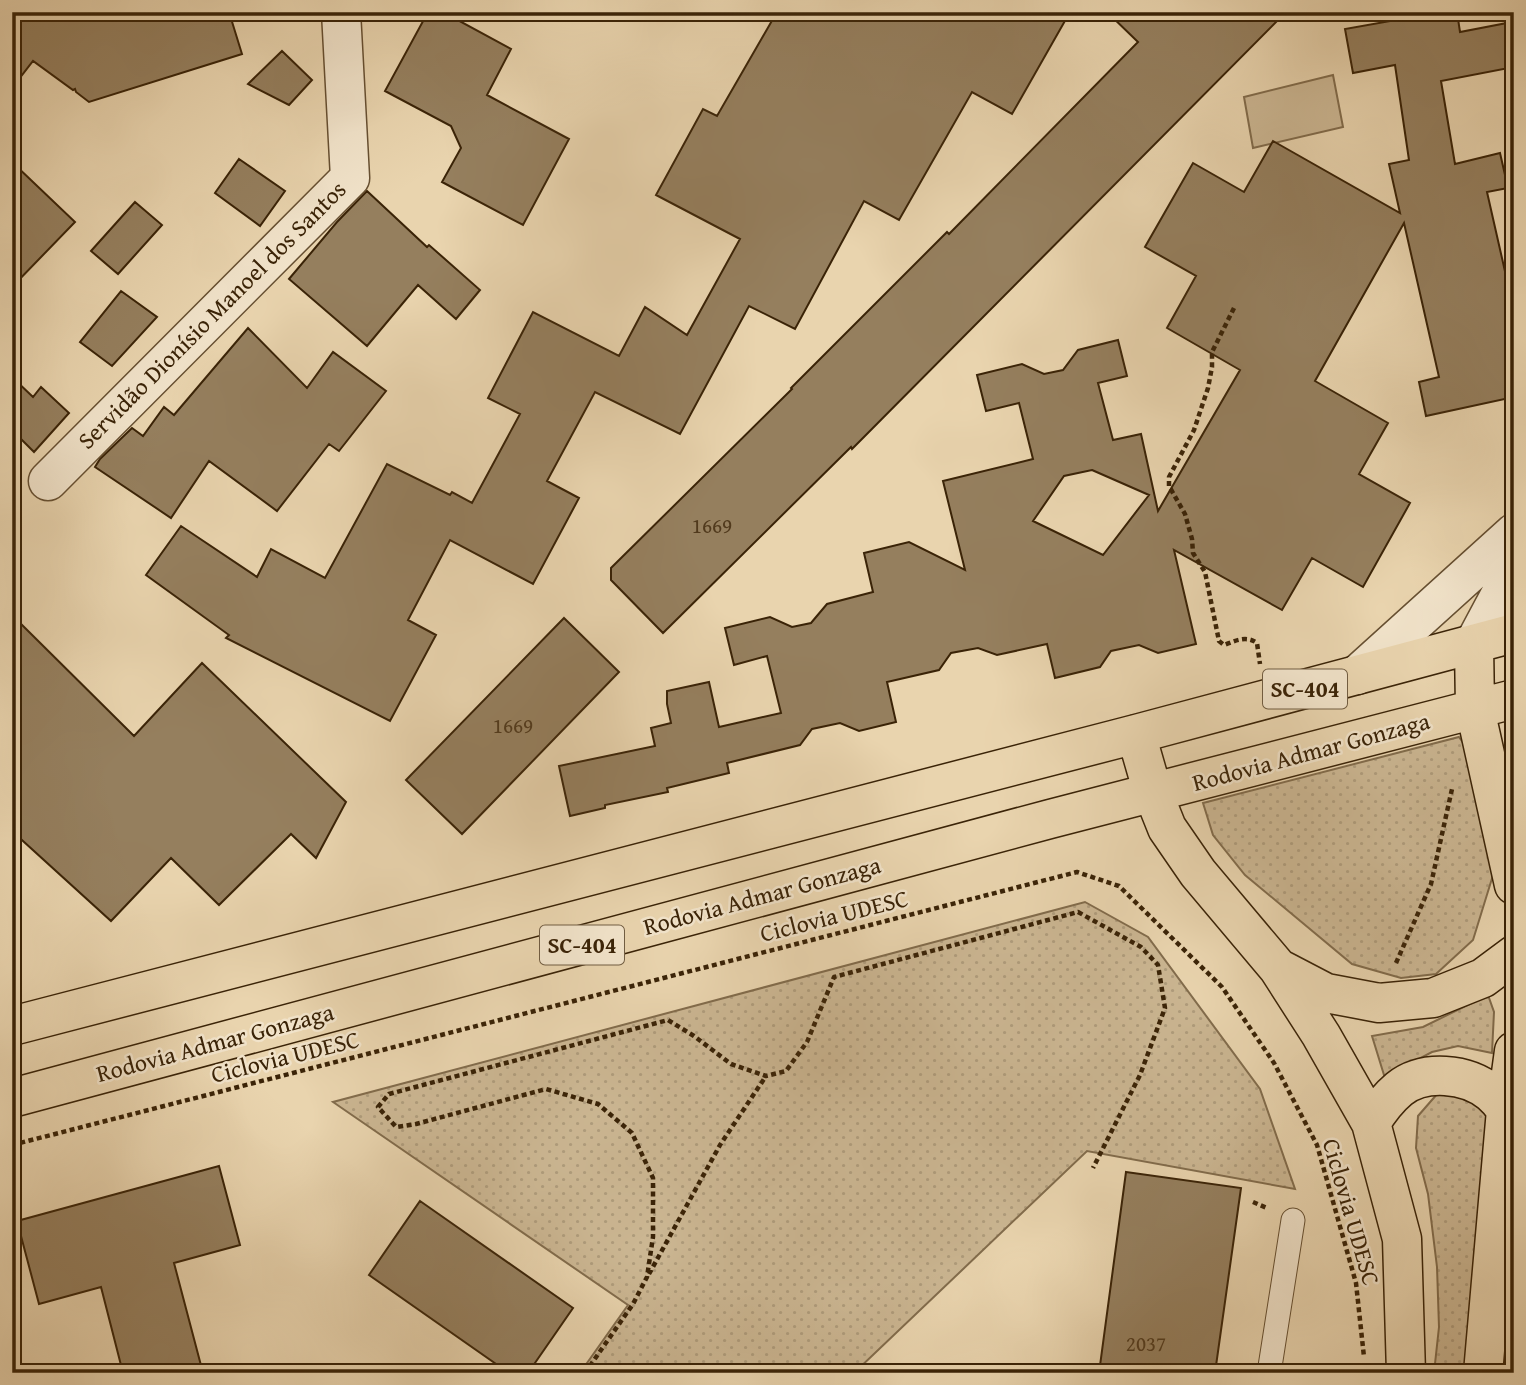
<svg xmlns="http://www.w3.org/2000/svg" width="1526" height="1385" viewBox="0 0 1526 1385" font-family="'Gentium Book Plus',serif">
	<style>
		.grass { fill: url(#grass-dots); stroke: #826c4c; stroke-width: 2 }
		.park { fill: #cbb692; stroke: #826c4c; stroke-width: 2 }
		.building { fill: #957f5e; stroke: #3a2307; stroke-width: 2; fill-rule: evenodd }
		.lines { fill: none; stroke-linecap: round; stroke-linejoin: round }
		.service-casing { stroke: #664f31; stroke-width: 25 }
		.minor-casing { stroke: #664f31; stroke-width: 41 }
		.primary-casing { stroke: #3a2307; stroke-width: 41 }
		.path { stroke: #3a2307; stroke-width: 4.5; stroke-dasharray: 5 3.5; stroke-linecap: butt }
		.service { stroke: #f1e3ca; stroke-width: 23 }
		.minor { stroke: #f1e3ca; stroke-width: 38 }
		.primary { stroke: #e9d4ae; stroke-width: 38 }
		.labels { text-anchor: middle; stroke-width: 5; stroke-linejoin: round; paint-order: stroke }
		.number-label { font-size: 21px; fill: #513a1d }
		.shield { fill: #f1e3ca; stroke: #715d42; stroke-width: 2 }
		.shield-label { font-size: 23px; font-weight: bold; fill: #3a2307 }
		.street-label { font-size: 24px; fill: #3a2307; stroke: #f1e3ca }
	</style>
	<defs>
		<pattern id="grass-dots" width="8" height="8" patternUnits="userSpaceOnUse" patternTransform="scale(1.75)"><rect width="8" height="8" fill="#cbb692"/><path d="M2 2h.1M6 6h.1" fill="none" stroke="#af9c7c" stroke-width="1.8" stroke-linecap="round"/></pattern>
	</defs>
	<rect width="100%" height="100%" fill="#e9d4ae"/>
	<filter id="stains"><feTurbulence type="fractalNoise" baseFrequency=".00286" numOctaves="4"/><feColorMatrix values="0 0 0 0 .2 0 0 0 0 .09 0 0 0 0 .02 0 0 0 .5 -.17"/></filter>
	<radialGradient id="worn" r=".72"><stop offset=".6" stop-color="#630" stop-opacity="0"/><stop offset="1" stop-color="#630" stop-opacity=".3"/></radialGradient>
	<path class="grass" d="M1459,737L1485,774L1498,859L1473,940L1436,974L1401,978L1352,964L1245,875L1213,835L1203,803Z
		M1085,902L1148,937L1260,1089L1295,1189L1087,1151L854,1373H580L628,1305L333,1102Z
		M1488,995L1494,1012L1492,1053L1458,1046L1432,1052L1409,1064L1388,1088L1372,1036L1423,1027Z
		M1456,1089L1482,1104L1487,1119L1472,1373H1434L1439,1327L1437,1267L1428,1194L1416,1148L1418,1116L1438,1093Z"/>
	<path class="park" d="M1333,75L1343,127L1253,148L1244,97Z"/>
	<path class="building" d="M12,12H229L242,54L89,102L76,92L75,89L73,90L33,61L12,88Z
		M428,12H443L511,49L487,95L569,139L523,225L442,182L461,148L451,126L385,91Z
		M777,12H1070L1012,114L972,92L899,220L864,201L795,329L749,306L680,434L595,392L547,481L579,498L533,584L450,540L408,620L436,635L390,721L226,638L229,635L146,575L181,526L257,577L271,549L325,578L387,464L450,495L452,492L472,503L520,414L488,398L533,312L619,356L645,307L687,335L740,239L656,195L703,109L717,116Z
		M1107,12H1286L852,449L851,447L663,633L611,580V568L792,389L791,388L947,232L949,234L1138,42Z
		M1412,12H1457L1460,32L1507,23L1514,67L1441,81L1455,164L1500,153L1508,188L1487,192L1514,311V397L1426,416L1419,382L1439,377L1404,223L1315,381L1388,423L1359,474L1410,503L1363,587L1312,558L1282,610L1174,550L1196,644L1158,653L1139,645L1111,651L1100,667L1055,678L1047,644L997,655L978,648L951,653L939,670L887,682L896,722L859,731L840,723L812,729L800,745L727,763L729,773L667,788L668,792L605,805V808L570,816L559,766L655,746L651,728L671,723L667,704V691L709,682L719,727L781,713L767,656L734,665L725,628L770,617L792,627L811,623L827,604L873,592L864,553L909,542L965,570L943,481L1033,459L1019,403L986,411L977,375L1022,364L1044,374L1063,370L1078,350L1118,340L1127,376L1098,383L1113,440L1141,434L1158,511L1240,370L1167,328L1196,276L1145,247L1193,163L1244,192L1273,141L1400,213L1389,164L1409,160L1395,65L1353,73L1345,29L1413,17ZM1092,470L1149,495L1103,555L1033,521L1064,476Z
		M282,51L312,80L289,105L248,84Z
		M239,159L285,191L260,226L215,193Z
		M12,162L75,222L12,287Z
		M367,191L427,247L429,245L480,290L456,319L418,285L367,346L289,279L337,222Z
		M135,202L162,225L118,274L91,251Z
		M121,291L157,317L112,366L80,342Z
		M248,328L307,388L333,352L386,391L339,451L329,444L277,511L209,461L171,518L95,467L100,459L132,428L143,436L164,407L174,415Z
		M12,377L33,397L41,387L69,413L34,452L12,430Z
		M12,615L134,736L202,663L346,802L316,858L291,834L219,905L171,858L111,921L12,831Z
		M564,618L619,672L462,834L406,780Z
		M219,1166L240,1245L174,1263L203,1373H123L101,1287L39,1304L17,1221Z
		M1126,1172L1241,1188L1215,1373H1099Z
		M420,1201L573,1308L528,1373H509L369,1275Z"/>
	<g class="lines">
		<g class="service-casing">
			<path id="service" d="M1269,1373L1293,1220"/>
		</g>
		<g class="minor-casing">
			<path id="minor" d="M48,481L350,178L341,12
				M1474,644L1514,569
				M1357,675L1514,533"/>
		</g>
		<g class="primary-casing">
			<path id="primary" d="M1474,644L1475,709L1514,885
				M1136,734L1153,793L1167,828L1198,873L1278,968L1321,1035L1371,1123L1402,1239L1406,1373
				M1280,969L1326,993L1379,1003L1433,998L1483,978L1514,955
				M12,1026L1136,734L1514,633
				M12,1098L1050,819L1514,699
				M1371,1123C1379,1110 1387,1099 1399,1089C1424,1069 1467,1073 1491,1093C1497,1098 1502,1104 1506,1110
				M1483,1373L1506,1110L1514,1051"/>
		</g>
		<path class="path" d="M1234,308L1212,352V367L1208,388L1194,430L1169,477V486L1185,514L1192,539L1193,553L1205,572L1219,641L1224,645C1235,641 1246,635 1257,643L1260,664
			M1396,963L1431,884L1452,789
			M12,1145L1077,872L1119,886L1222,987L1274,1063L1317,1145L1356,1283L1364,1357
			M1253,1202L1267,1208
			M649,1274L720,1145L766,1076
			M585,1373L633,1304L647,1277L653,1237V1178L632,1133L598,1104L546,1089L416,1124L396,1127L378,1107L389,1094L668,1020L694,1036L731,1064L766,1076L786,1071L807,1042L834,977L1078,912L1141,947L1158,965L1165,1008L1140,1075L1093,1168"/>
		<use href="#service" class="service"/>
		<use href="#minor" class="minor"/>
		<use href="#primary" class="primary"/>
	</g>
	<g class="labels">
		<g class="number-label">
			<text x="712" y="533">1669</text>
			<text x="513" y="733">1669</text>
			<text x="1146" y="1351">2037</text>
		</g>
		<g class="shield">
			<rect x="1263" y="669.5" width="84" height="39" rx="5"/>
			<rect x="540" y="925.5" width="84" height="39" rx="5"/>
		</g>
		<g class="shield-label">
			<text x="1305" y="697">SC-404</text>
			<text x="582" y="953">SC-404</text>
		</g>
		<g class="street-label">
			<text transform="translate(212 315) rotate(-45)" y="8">Servidão Dionísio Manoel dos Santos</text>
			<text transform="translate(1311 752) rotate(-15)" y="8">Rodovia Admar Gonzaga</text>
			<text transform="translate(762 896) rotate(-15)" y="8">Rodovia Admar Gonzaga</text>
			<text transform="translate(834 916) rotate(-14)" y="8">Ciclovia UDESC</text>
			<text transform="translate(215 1043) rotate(-15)" y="8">Rodovia Admar Gonzaga</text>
			<text transform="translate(285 1057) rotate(-14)" y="8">Ciclovia UDESC</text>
			<text transform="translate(1351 1212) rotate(74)" y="8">Ciclovia UDESC</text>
		</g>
	</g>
	<rect width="1526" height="1385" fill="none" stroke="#e9d4ae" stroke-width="42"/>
	<rect x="14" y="14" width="1498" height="1357" fill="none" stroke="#3a2307" stroke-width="3.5"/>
	<rect x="21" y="21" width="1484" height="1343" fill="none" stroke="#3a2307" stroke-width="2"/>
	<rect width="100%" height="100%" filter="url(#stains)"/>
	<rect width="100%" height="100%" fill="url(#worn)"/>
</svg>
